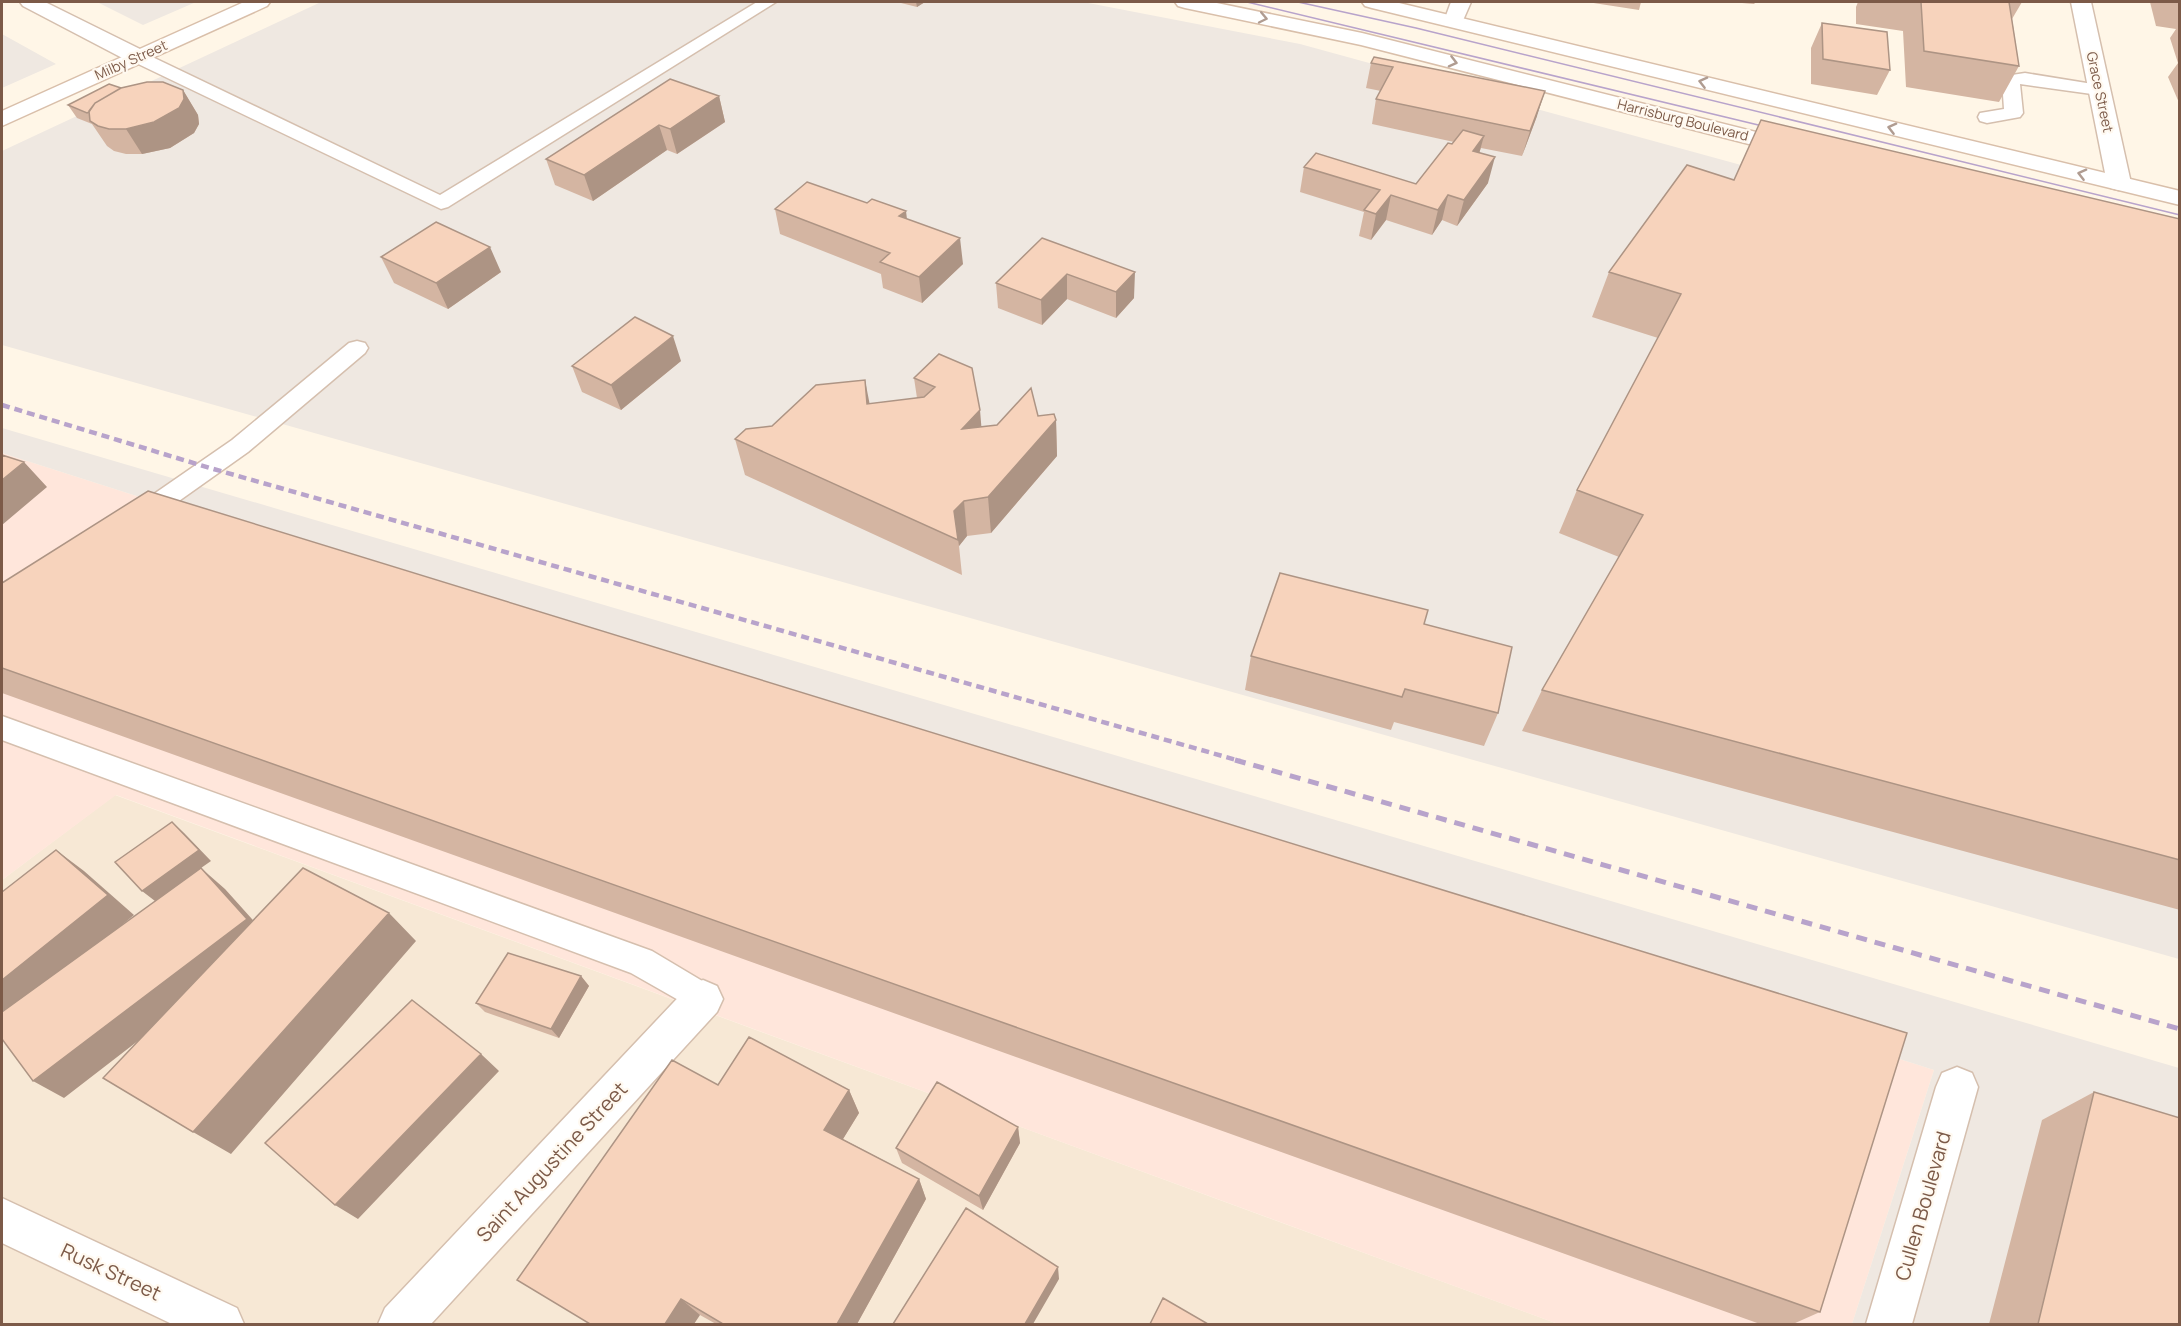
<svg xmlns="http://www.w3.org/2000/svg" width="2181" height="1326" viewBox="0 0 2181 1326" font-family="Manrope,sans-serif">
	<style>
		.residential { fill: #f7e8d5 }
		.commercial { fill: #ffe6db }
		.industrial { fill: #efe8e1 }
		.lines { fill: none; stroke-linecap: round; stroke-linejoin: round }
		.lane-casing { stroke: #d5bfae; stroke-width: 3 }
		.street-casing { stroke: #d5bfae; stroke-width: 3 }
		.secondary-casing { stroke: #d9bfaa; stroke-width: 3 }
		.lane { fill: #fff; fill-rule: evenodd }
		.street { fill: #fff; fill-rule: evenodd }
		.secondary { fill: #fff; fill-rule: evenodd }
		.tram { stroke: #b8a3cb; stroke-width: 1.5 }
		.rail-far1 { stroke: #b8a3cb; stroke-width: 4.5; stroke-dasharray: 8 5; stroke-linecap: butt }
		.rail { stroke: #b8a3cb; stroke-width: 5; stroke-dasharray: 11 8; stroke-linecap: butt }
		.wall { fill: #d4b5a2 }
		.shaded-wall { fill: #ad9484 }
		.building { fill: #f7d3bc; stroke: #ad9484; stroke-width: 1.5 }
		.oneway { stroke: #b09c91 }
		.labels { text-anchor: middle; stroke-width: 4.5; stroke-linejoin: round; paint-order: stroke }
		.far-street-label { font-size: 14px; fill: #7c5a48; stroke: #fff9f0 }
		.near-street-label { font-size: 20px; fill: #7c5a48; stroke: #fff9f0 }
	</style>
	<rect width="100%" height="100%" fill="#fff6e7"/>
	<path class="residential" d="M115,795L1558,1324H2V880Z"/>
	<path class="commercial" d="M2,453L1934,1070L1852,1324H1558L116,795L2,880Z"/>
	<path class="industrial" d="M97,2H196L143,25Z
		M321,2H1083L1300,44L1741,165L2179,269V959L2,345V151Z
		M2,34L56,64L2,88Z
		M2,428L2179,1068V1324H1852L1934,1070L2,453Z"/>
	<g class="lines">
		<g class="lane-casing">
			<path id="lane" d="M757,2H776L448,207L441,209L132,61L129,57L132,53H144L440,195Z
				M2025,73L2099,85L2105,86L2108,90L2105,94L2099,95L2020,84L2023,113L2020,117L1987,123L1980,121L1978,117L1980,113L2004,109L2002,80L2005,76Z
				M357,341L365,343L368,348L365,353L248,452L169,508L160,511L151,508L148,502L151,496L232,440L349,343Z
				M2,716L652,951L714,988L719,999L714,1010L703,1014L631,973L2,740Z"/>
		</g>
		<g class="street-casing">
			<path id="street" d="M20,2H45L146,52L149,57L146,62L138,63L130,62L23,6Z
				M1451,2H1471L1461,25L1454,27L1447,25L1444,21Z
				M2071,2H2091L2131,183L2127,188L2119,190L2111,188L2107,183Z
				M703,980L717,986L723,999L717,1012L431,1324H378L385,1308L689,986Z
				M1957,1067L1972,1073L1978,1087L1912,1324H1866L1936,1087L1942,1073Z
				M2,1198L237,1308L244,1324H172L2,1243Z"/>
		</g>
		<g class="secondary-casing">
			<path id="secondary" d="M244,2H270L267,6L2,126V111Z
				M1175,2H1212L1362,33L1804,144L1808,149L1804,154L1796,156L1361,45L1185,8L1178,6Z
				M1362,2H1395L2180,191V205L1372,8L1365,6Z"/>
		</g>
		<use href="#lane" class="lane"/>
		<use href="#street" class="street"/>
		<use href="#secondary" class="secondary"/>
		<path class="tram" d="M1247,2L1775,129
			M1298,2L1416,28L2180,215"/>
		<path class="rail-far1" d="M2,405L210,468L1240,761"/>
		<path class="rail" d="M1235,760L2180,1029"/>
	</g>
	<path class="wall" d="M897,2H925L917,7Z
		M1587,2H1641L1639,10Z
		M1730,2H1756L1754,4Z
		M1858,2H2022L2012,19L2019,66L1999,102L1906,87L1903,31L1856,24V7Z
		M2150,2H2180V105L2168,77L2178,63L2170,38L2176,29L2156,26Z
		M1822,23L1890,70L1877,95L1811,84V48Z
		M1374,57L1537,116L1522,156L1481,148L1479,153L1488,183L1457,226L1442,220L1432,235L1386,220L1371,240L1359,236L1364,212L1300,192L1304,167L1416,184L1454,142L1372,124L1376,99L1381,91L1366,88L1371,63Z
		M121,88L183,90L198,115L199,124L194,133L170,148L142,154H126L114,151L107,146L92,124L77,118L68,105Z
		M719,96L725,122L677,154L667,150L593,201L555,185L546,159Z
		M1734,180L2180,219V910L1522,731L1542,690L1619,557L1559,533L1577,490L1658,338L1592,317L1609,272Z
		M867,203L907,219L963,264L922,303L883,288L881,274L780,234L775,209Z
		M1042,238L1134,298L1116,318L1067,299L1042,325L998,308L996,283Z
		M381,257L501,272L448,309L394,283Z
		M939,354L981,427L997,425L1038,416L1056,420L1057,456L991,533L967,536L959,546L962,575L745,475L735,439L772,426L869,404L917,398L914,378Z
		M681,361L621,410L582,392L572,366Z
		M2,583L1820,1312L1793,1324H1760L2,693Z
		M1424,624L1498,713L1484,746L1394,722L1391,730L1245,690L1251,656Z
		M581,976L589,986L559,1038L485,1012L476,1003Z
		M718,1085L849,1090L859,1113L843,1139L919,1179L926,1199L857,1324H716L700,1315L517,1280Z
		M2094,1092L2180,1324H1989L2042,1120Z
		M1018,1127L1020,1143L983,1210L902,1163L896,1148Z"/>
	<path class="shaded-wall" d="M916,2H925L917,7Z
		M183,90L198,115L199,124L194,133L170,148L142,154L126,129Z
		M1545,91L1537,116L1522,156L1530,131Z
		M719,96L725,122L677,154L670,129Z
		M659,125L667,150L593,201L584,175Z
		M1484,136L1477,161L1473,151Z
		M1495,157L1488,183L1457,226L1464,200Z
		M1391,195L1386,220L1371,240L1376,214Z
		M1448,195L1442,220L1432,235L1438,210Z
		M906,211L909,236L899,216Z
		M960,238L963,264L922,303L919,277Z
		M490,247L501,272L448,309L436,283Z
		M1135,272L1134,298L1116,318V292Z
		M1067,274V299L1042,325L1041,300Z
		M673,336L681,361L621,410L611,385Z
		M865,380L872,416L867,404Z
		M980,410L983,446L962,429Z
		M1056,420L1057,456L991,533L988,497Z
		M24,462L47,487L2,525V480Z
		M964,501L967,536L959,546L954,511Z
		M172,822L184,833L211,861L201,868L225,889L270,939L64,1098L33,1081L155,901L142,891Z
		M56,850L84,871L134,915L2,1024V980Z
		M389,913L416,941L231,1154L193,1132Z
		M581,976L589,986L559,1038L551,1029Z
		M481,1054L499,1071L358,1219L335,1205Z
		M849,1090L859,1113L835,1152L824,1130Z
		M1018,1127L1020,1143L983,1210L979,1196Z
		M919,1179L926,1199L857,1324H837Z
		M1058,1267L1059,1279L1033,1324H1025Z
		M681,1299L700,1315L694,1324H665Z"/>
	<path class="building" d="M1921,2H2009L2019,66L1924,51Z
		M1822,23L1887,32L1890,70L1823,59Z
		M1374,57L1545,91L1530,131L1376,99L1393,67L1371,63Z
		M670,79L719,96L670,129L659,125L584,175L546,159Z
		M147,82H163L183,90L184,99L179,108L154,122L126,129H109L98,126L90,121L89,111L95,103L121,88Z
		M109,84L121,88L95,103L89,112L87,113L68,105Z
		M1761,120L2180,219V860L1542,690L1643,515L1577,490L1681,294L1609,272L1687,165L1734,180Z
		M1463,130L1484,136L1473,151L1495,157L1464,200L1448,195L1438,210L1391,195L1376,214L1364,210L1380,190L1304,167L1316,153L1416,184L1448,143L1452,144Z
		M807,182L867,203L872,199L906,211L899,216L960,238L919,277L880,262L890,253L775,209Z
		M436,222L490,247L436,283L381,257Z
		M1042,238L1135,272L1116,292L1067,274L1041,300L996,283Z
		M635,317L673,336L611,385L572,366Z
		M939,354L972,368L980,410L962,429L997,425L1031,388L1038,416L1054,414L1056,420L988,497L964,501L954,511L958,540L735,439L746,429L772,426L816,385L865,380L867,404L924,397L935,387L914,378Z
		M2,455L24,462L2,480Z
		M148,491L1907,1033L1820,1312L2,668V583Z
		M1280,573L1428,610L1424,624L1512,647L1498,713L1405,689L1402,697L1251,656Z
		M172,822L199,850L142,891L115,862Z
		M56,850L108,895L2,980V892Z
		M201,868L247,919L33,1081L2,1039V1012Z
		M303,868L389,913L193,1132L103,1078Z
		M508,953L581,976L551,1029L476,1003Z
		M412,1000L481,1054L335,1205L265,1143Z
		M749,1037L849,1090L824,1130L919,1179L837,1324H723L681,1299L665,1324H590L517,1280L672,1060L718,1085Z
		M937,1082L1018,1127L979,1196L896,1148Z
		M2094,1092L2180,1118V1324H2038Z
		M966,1208L1058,1267L1025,1324H893Z
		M1163,1298L1208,1324H1150Z"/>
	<defs><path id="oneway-chevron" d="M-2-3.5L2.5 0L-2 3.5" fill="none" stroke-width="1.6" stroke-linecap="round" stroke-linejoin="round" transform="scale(1.5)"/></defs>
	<g class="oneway">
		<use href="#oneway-chevron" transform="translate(1263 18) rotate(12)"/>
		<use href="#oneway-chevron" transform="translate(1453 62) rotate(14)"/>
		<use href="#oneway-chevron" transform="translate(1703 82) rotate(-166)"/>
		<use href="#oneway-chevron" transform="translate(1892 128) rotate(-166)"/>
		<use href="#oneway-chevron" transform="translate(2082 174) rotate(-166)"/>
	</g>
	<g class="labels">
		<g class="far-street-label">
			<text transform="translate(131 60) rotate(-24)" y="5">Milby Street</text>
			<text transform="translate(2100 92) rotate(78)" y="5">Grace Street</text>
			<text transform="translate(1683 120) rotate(14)" y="5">Harrisburg Boulevard</text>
		</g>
		<g class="near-street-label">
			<text transform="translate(552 1162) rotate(-47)" y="7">Saint Augustine Street</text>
			<text transform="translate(1923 1206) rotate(-74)" y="7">Cullen Boulevard</text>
			<text transform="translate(111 1272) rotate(25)" y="7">Rusk Street</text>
		</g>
	</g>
	<rect width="2181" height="1326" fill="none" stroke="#7c5a48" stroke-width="6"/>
</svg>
